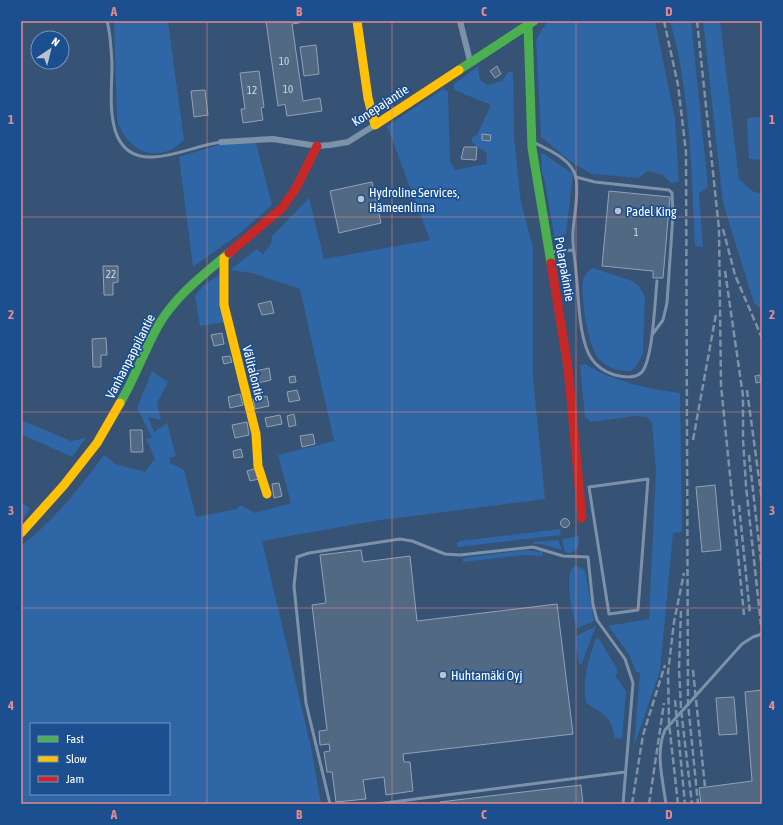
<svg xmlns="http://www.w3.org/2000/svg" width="783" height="825" viewBox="0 0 783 825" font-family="'Asap Condensed',sans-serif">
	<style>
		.green { fill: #2f66a5; fill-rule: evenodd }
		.building { fill: #526984; stroke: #92a2b6 }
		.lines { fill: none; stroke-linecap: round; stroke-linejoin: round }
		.lane { stroke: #7d92a8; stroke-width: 3 }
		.street { stroke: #7d92a8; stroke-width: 6 }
		.fast { stroke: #4caf50; stroke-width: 9 }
		.slow { stroke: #ffc107; stroke-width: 9 }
		.jam { stroke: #c62828; stroke-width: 9 }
		.rail { stroke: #7e92a7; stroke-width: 2.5; stroke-dasharray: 7 3; stroke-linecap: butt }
		.grid { fill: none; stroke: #e88989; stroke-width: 1; stroke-opacity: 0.55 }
		.poi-dot { fill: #b9c2ce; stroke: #1b4f8f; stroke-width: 1.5 }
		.labels { text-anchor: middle; stroke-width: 3.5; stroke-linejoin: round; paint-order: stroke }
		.number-label { font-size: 11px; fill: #d4dae0 }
		.street-label { font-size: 13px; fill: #fff; stroke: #1b4f8f }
		.poi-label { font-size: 13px; fill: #fff; stroke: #1b4f8f; text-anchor: start }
		.neatline { fill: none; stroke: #e88989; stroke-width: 1.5 }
		.grid-label { font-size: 13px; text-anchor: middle; font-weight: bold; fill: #e88989 }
	</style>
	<rect width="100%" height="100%" fill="#365274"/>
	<path class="green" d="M114,21H175L168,22L184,140C179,144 174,149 168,151C143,160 123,142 117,119Z
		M550,21H655L675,119L679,182L671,183L663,175L647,171L639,178L592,174L571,162L541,137L536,40L546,23Z
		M670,21H691L708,187L699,193L703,247L695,246C691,171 691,94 670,21Z
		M703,21H720L739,179L752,191L762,194V310L754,303L723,203Z
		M478,66L480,80L487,85L502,81L508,72H513L514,137L521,203L533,247V377L545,499L374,521L262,541L311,747L321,804H21V546C53,521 80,488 104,455L116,464L145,472L155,459L146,439L152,438L137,408L152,371L168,382L157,403L161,420L148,417L154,432L167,423L176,456L170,458V463L184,470L196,517L237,509L240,505L255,513L291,503L278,455L334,441L300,289L252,273L230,270L257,249L263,254L271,244L272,236L309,198L324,259L430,240L387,126L443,89L448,92L450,161L455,170L486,164L487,153L471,142L473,136L477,135L491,105L454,90V84ZM31,724H169V794H31Z
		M762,117V160L749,159L747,118Z
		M256,143L272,205L240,233L193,267L179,157L221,144Z
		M541,152L573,174L566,234L561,241L555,240L544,177L542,175Z
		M593,268L632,281L638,285L645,296L643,353L637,365L631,371C620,371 608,369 600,360C588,349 579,292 584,277C586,273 589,270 593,268Z
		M222,273L226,322L200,326L195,296L204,285Z
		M585,364C613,381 647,389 680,393L682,532L673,533L660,671L634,746L640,673L636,672L629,654L608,626L649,619L656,471L652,423L647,417L635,416L591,422L585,417L580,365Z
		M21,420L71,441L86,438L72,457L21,434Z
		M21,503L30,508L21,523Z
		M560,529L561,535L457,547V543L460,541Z
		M579,536C581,546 576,556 565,552L562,539Z
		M558,540L562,550L541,544H533V542Z
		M525,550L543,552L542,556L523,555L463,562V558Z
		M575,565L585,570L594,621L576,629C574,614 562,577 575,565Z
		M596,626L581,665L579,664L575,640L576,636Z
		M596,638L599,639L617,669L616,677L626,691L622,739L615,738C611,716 605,715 586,703C582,680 588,661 596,638Z"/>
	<path class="building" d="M266,21H299V23L292,24L303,101L320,98L322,111L287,116L285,104L278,106Z
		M316,45L319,74L304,76L300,47Z
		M497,66L501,74L495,78L490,71Z
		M259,71L264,107L261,108L263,120L243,123L241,109H245L240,73Z
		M205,90L208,115L194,117L191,91Z
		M482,134L491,135L490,141L482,140Z
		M464,147H477L476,160L461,159Z
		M372,182L381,223L339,233L330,191Z
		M609,191L670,197L663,278H653V271L602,266Z
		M103,266H118V282L113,283V295H104Z
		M271,301L274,313L262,315L258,304Z
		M222,333L224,344L214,346L211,335Z
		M106,338L107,355H101V367H93L92,339Z
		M230,356L232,362L224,364L222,357Z
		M269,368L271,380L258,383L256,371Z
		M760,375L761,382L756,383L755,376Z
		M295,376L296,382L290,383L289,377Z
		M297,390L300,400L289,402L287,392Z
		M240,394L243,405L230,408L228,397Z
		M267,396L269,406L255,409L253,399Z
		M294,414L296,425L289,427L287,416Z
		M280,415L282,424L267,427L265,418Z
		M247,422L249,435L235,438L232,425Z
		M130,430H142L143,452H131Z
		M313,434L315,444L302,447L300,436Z
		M241,449L243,457L234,458L233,451Z
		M257,468L259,479L250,481L247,471Z
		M279,483L282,496L274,498L272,484Z
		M715,485L721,550L702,552L696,487Z
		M560.5 523a4.5 4.5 0 1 1 9 0a4.5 4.5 0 1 1-9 0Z
		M361,550L363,562L410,556L417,621L557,604L573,734L403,754L404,762H410L413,791L386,795L384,777L363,780L366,799L336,802L332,772H327L324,752L330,751L329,744L320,745L319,731L327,730L312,605L326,603L320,555Z
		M762,690V804H701L699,788L752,781L745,692Z
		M734,697L737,734L719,735L716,698Z
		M581,785L583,804H440V802Z"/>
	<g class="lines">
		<path class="lane" d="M107,21C111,35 111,49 112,64C112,96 102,159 153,157C177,156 198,145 221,142
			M533,142C548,149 573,160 576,178C579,196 574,214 573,232C572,246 575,258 576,272C579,297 578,325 587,350C592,363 602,371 615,375C623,377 634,379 641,373C653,362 655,299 657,281
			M576,177L595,182L669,190L672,193L673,214L667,303L663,320L652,335
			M551,252L573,250
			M648,479L638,610L609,614L589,487Z
			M330,804L306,703L294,586L297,557L309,553L400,539L412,541L445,554L460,555L533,547L563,556L588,557L593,605L597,620L625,659L633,683L623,804
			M377,804L625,772
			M666,804C663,781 655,752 665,730L742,644L753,637L762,634"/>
		<path class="street" d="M460,21L470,61
			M221,142L273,139L317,146L330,145L348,142L375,125"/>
		<path class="fast" d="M528,25L532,148L551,263
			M459,70L534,21
			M120,403C135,378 144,351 158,326C175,296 203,275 229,253"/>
		<path class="slow" d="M357,21L368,98L375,125L459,70
			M224,258V305L256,434L258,466L267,494
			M21,533L64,485L97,443L120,403"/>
		<path class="jam" d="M229,253L282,208L296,188L317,146
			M551,263L568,368L582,518"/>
		<path class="rail" d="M664,21L678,85L686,152L688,703L698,804
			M697,21L719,229L721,385L744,615
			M723,229L735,275L762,338
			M725,271L743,396V439L746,486L761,625
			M747,390L762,501
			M693,440L716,314
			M749,455L762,570
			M739,505L750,614
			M681,611L679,668L681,709L692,804
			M693,670L705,787
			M675,700L685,804
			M632,804L643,735L665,665
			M649,804L664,703
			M678,804L669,723L668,673L674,622L684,573"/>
	</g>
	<path class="grid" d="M207,21V804M392,21V804M576,21V804M21,217H762M21,412H762M21,608H762"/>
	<g class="poi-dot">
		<circle cx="361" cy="199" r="4"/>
		<circle cx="618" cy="211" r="4"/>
		<circle cx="443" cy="675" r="4"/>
	</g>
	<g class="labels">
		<g class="number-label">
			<text x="284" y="65">10</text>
			<text x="288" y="93">10</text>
			<text x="252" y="94">12</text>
			<text x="636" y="236">1</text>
			<text x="111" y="278">22</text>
		</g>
		<g class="street-label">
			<text transform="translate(380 105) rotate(-33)" y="5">Konepajantie</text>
			<text transform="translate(565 269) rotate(80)" y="5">Polarpakintie</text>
			<text transform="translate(130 356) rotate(-63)" y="5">Vanhanpappilantie</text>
			<text transform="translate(254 373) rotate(76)" y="5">Välitalontie</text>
		</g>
		<g class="poi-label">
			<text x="369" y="197">Hydroline Services,<tspan x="369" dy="15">Hämeenlinna</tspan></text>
			<text x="626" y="216">Padel King</text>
			<text x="451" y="680">Huhtamäki Oyj</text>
		</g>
	</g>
	<rect width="783" height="825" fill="none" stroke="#1b4f8f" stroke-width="44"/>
	<rect x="30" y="723" width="140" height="72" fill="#1b4f8f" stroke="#7695bc"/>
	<rect x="38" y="736" width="20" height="6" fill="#4caf50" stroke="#7695bc"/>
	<text x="66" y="743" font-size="12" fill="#ffffff">Fast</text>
	<rect x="38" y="756" width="20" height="6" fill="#ffc107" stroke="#7695bc"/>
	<text x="66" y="763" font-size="12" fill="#ffffff">Slow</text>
	<rect x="38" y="776" width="20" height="6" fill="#c62828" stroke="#7695bc"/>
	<text x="66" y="783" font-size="12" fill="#ffffff">Jam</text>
	<g transform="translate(50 50) rotate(35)"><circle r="19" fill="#1b4f8f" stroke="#7695bc"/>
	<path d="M0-3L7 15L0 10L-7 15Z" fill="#b9c2ce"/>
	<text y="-6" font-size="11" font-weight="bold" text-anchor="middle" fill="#ffffff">N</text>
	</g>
	<rect x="22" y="22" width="739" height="781" class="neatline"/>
	<g class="grid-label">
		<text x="114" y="16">A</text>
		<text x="299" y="16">B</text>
		<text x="484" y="16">C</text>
		<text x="669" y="16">D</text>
		<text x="11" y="124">1</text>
		<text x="772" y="124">1</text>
		<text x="11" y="319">2</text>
		<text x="772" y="319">2</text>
		<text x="11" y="515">3</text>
		<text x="772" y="515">3</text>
		<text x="11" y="710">4</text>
		<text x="772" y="710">4</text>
		<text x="114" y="819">A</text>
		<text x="299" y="819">B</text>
		<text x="484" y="819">C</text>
		<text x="669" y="819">D</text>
	</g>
</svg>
